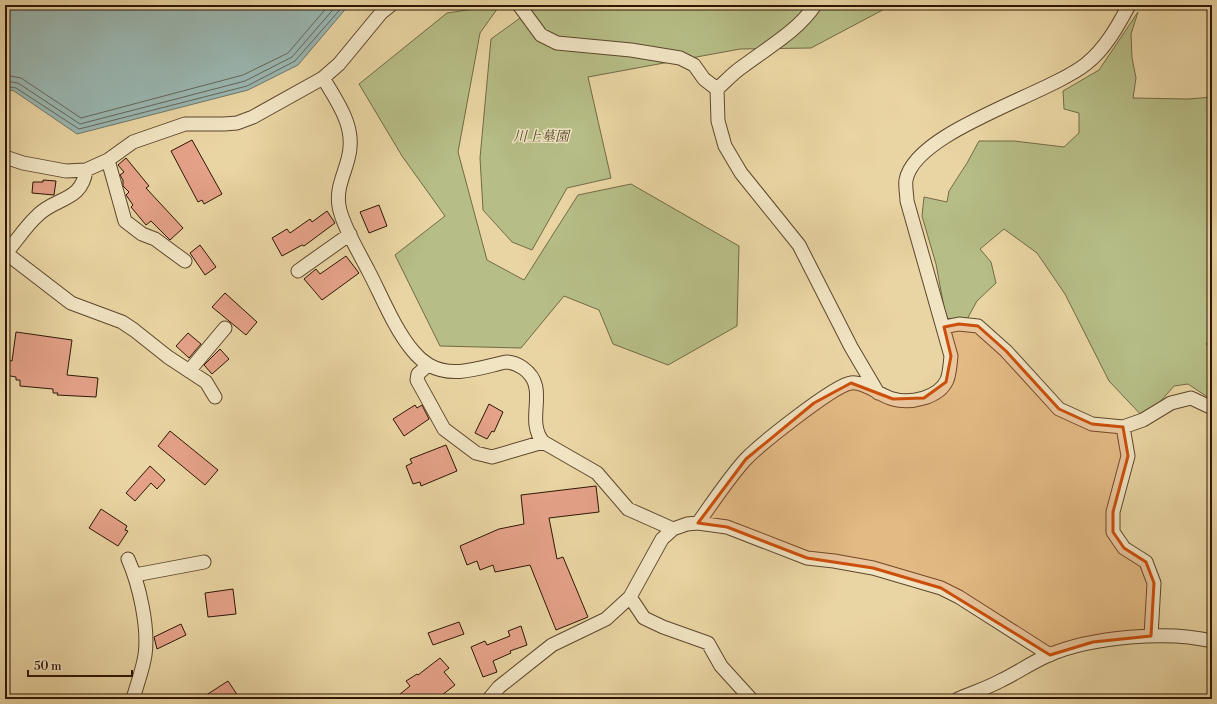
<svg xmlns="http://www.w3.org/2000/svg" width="1217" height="704" viewBox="0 0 1217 704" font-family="'Libre Bodoni','Noto Serif JP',serif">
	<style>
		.green { fill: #b6bd86; stroke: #726a45 }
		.water { fill: #9ab6b0; stroke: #6f766b }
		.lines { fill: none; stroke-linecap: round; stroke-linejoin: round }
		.shore { stroke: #64665a; stroke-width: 1 }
		.building { fill: #e5a289; stroke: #2e1604 }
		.minor-casing { stroke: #5d462c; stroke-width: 15 }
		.minor { stroke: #f1e4c3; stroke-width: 13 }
		.marked { fill: #cc4f0b; fill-opacity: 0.2; stroke: #cc4f0b; stroke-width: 3; stroke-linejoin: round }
		.labels { text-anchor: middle; stroke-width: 3; stroke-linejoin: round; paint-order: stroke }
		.park-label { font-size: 14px; font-style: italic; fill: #57482b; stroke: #f1e4c3 }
	</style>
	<rect width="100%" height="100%" fill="#e9d5a3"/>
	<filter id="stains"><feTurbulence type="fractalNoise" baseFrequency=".005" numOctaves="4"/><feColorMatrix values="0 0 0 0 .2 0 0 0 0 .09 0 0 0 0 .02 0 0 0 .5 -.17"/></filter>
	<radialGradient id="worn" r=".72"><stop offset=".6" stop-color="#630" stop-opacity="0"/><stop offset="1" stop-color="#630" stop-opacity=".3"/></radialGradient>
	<path class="green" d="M500,5L480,33L458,152L487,260L524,280L578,195L631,184L739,246L737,326L668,365L613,344L599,310L564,296L521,348L440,346L395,255L445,216L402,156L359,84L447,13Z
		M521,5H892L811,48L740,49L588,77L611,178L567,188L532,250L512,242L483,210L480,158L491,39L527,13Z
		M1138,12L1131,34L1132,58L1136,78L1133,98L1188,99L1212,97V336L1206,344L1212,351V400L1188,384L1174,386L1145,419L1109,381L1065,294L1037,253L1004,229L980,249L991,262L996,283L977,301L966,321L946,318L936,264L922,216L924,197L947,202L949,191L967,163L979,141H1014L1064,147L1079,133V113L1064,109L1063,91L1099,70Z"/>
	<path class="water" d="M5,5H349L298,65L248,90L77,134L14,91L5,89Z"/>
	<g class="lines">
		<path class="shore" d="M5,75L21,78L81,118L243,75L288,53L329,5
			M5,81L18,83L80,124L245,81L292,57L337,5
			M5,86L16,88L79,129L247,86L295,61L344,5"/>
	</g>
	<path class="building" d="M192,140L222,194L204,204L202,200L198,202L171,151Z
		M126,158L149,186L146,188L183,228L170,240L151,221L146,225L131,207L133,205L126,195L129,192L123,186V180L120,175L124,172L118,165Z
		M43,180L56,181L54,195L32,193L33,182H43Z
		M379,205L387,226L369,233L360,212Z
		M327,211L335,223L304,246L302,245L282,256L272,238L287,229L290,233L310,219L312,222Z
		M200,245L216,267L205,275L190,253Z
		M346,256L359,273L322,300L304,279L316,269L320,274Z
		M225,293L257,322L246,335L212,307Z
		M16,332L72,340L67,375L98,378L96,397L57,395L58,393H53V389L20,386V380H16V377L5,375V360L12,361Z
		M188,333L201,344L189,358L176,346Z
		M220,349L229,359L212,374L204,365Z
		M489,404L503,412L494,432L492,431L487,439L475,433Z
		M415,405L417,408L422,405L429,419L404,436L393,419Z
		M170,431L218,470L205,485L158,446Z
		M446,445L457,471L421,486L420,482L413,484L406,466L412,463L410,459Z
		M150,466L165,480L157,489L151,483L135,501L126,493Z
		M596,486L599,512L549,518L557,559L563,557L588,617L556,630L530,565L495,572L493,565L480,570L477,561L467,565L460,546L499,529L524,524L521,495Z
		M101,509L127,526L125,530L128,531L118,546L89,528Z
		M233,589L236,614L208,617L205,593Z
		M459,622L464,634L433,645L428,633Z
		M181,624L186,635L157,649L154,637Z
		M521,626L527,645L510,651L511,653L493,661L497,672L483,677L471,647L485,641L487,645L510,636L508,631Z
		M440,658L449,668L444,672L455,685L437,699H394L410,686L406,681L417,674L418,675Z
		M228,681L240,699H200Z"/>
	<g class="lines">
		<g class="minor-casing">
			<path id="minor" d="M519,5L541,35L557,43L631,50L680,58L694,65L704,79L717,89
				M815,5C798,31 767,48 742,67C733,73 725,82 717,89L718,121L725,146L741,173L799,245L851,347L878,393
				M323,78C338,103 357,128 348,159C344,175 336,189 339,206C342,225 360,254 369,272C382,297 395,330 413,351C417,356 424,362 429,365C453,379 482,367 506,362C513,362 517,364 523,368C551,388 524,418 543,442L597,473L628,509L673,529
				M5,157L23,163L66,171L86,170L108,160L133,142L185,124H224L237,123L253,117L323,78L339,64L381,13L391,5
				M108,160L125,221L142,234L155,239L185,261
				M6,253L71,303L122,322L134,330L168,357L206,382L215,397
				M5,254C16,242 25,227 37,216C55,197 82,202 86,170
				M298,271L350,234
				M944,327L959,324L978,326L1006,351L1059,409L1092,424L1123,427L1128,456L1113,512V532L1124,548L1146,562L1154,583L1151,636
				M428,365L418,374L417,380L444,429L476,453L492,457L543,442
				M189,371L225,328
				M1123,427L1143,420L1171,403L1191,398L1212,408
				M698,523C713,502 728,479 745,460C758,446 834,385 851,383C865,381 880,396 893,399C910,404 939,398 947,380C950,372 950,364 951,356L907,201C907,195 905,187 906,180C915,131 1047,95 1086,64C1105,49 1118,26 1129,5
				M128,559C139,584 149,627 145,655C143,669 137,684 133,699
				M135,575L204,562
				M630,597L644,618L663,627L708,643L721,666L751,699
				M489,699L499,687L552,645L606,619L630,597L662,539L673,529L687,524L698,523L727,527L807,558L834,561L873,568L941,588L959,597L1050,655
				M958,699C972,693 987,688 1000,681C1017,673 1032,662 1049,655C1091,637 1168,630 1212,641"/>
		</g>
		<use href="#minor" class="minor"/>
	</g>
	<path class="marked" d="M959,324L978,326L1006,351L1059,409L1092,424L1123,427L1128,456L1113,512V532L1124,548L1146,562L1154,583L1151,636L1093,642L1050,655L941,588L873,568L807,558L727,527L698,523L746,459L814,403L851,383L893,399L924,398L946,382L951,356L944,327Z"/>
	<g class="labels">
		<g class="park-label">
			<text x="541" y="141">川上墓園</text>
		</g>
	</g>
	<rect width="1217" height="704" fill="none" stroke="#e9d5a3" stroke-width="20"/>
	<rect x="6" y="6" width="1205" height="692" fill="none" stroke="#2e1604" stroke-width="2"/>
	<rect x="10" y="10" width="1197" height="684" fill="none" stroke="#2e1604"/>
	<path d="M28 670v6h104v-6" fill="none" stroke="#2e1604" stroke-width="2"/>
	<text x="34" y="670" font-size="12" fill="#2e1604" stroke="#f1e4c3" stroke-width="3" paint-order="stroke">50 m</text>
	<rect width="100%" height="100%" filter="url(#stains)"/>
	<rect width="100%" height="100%" fill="url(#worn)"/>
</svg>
